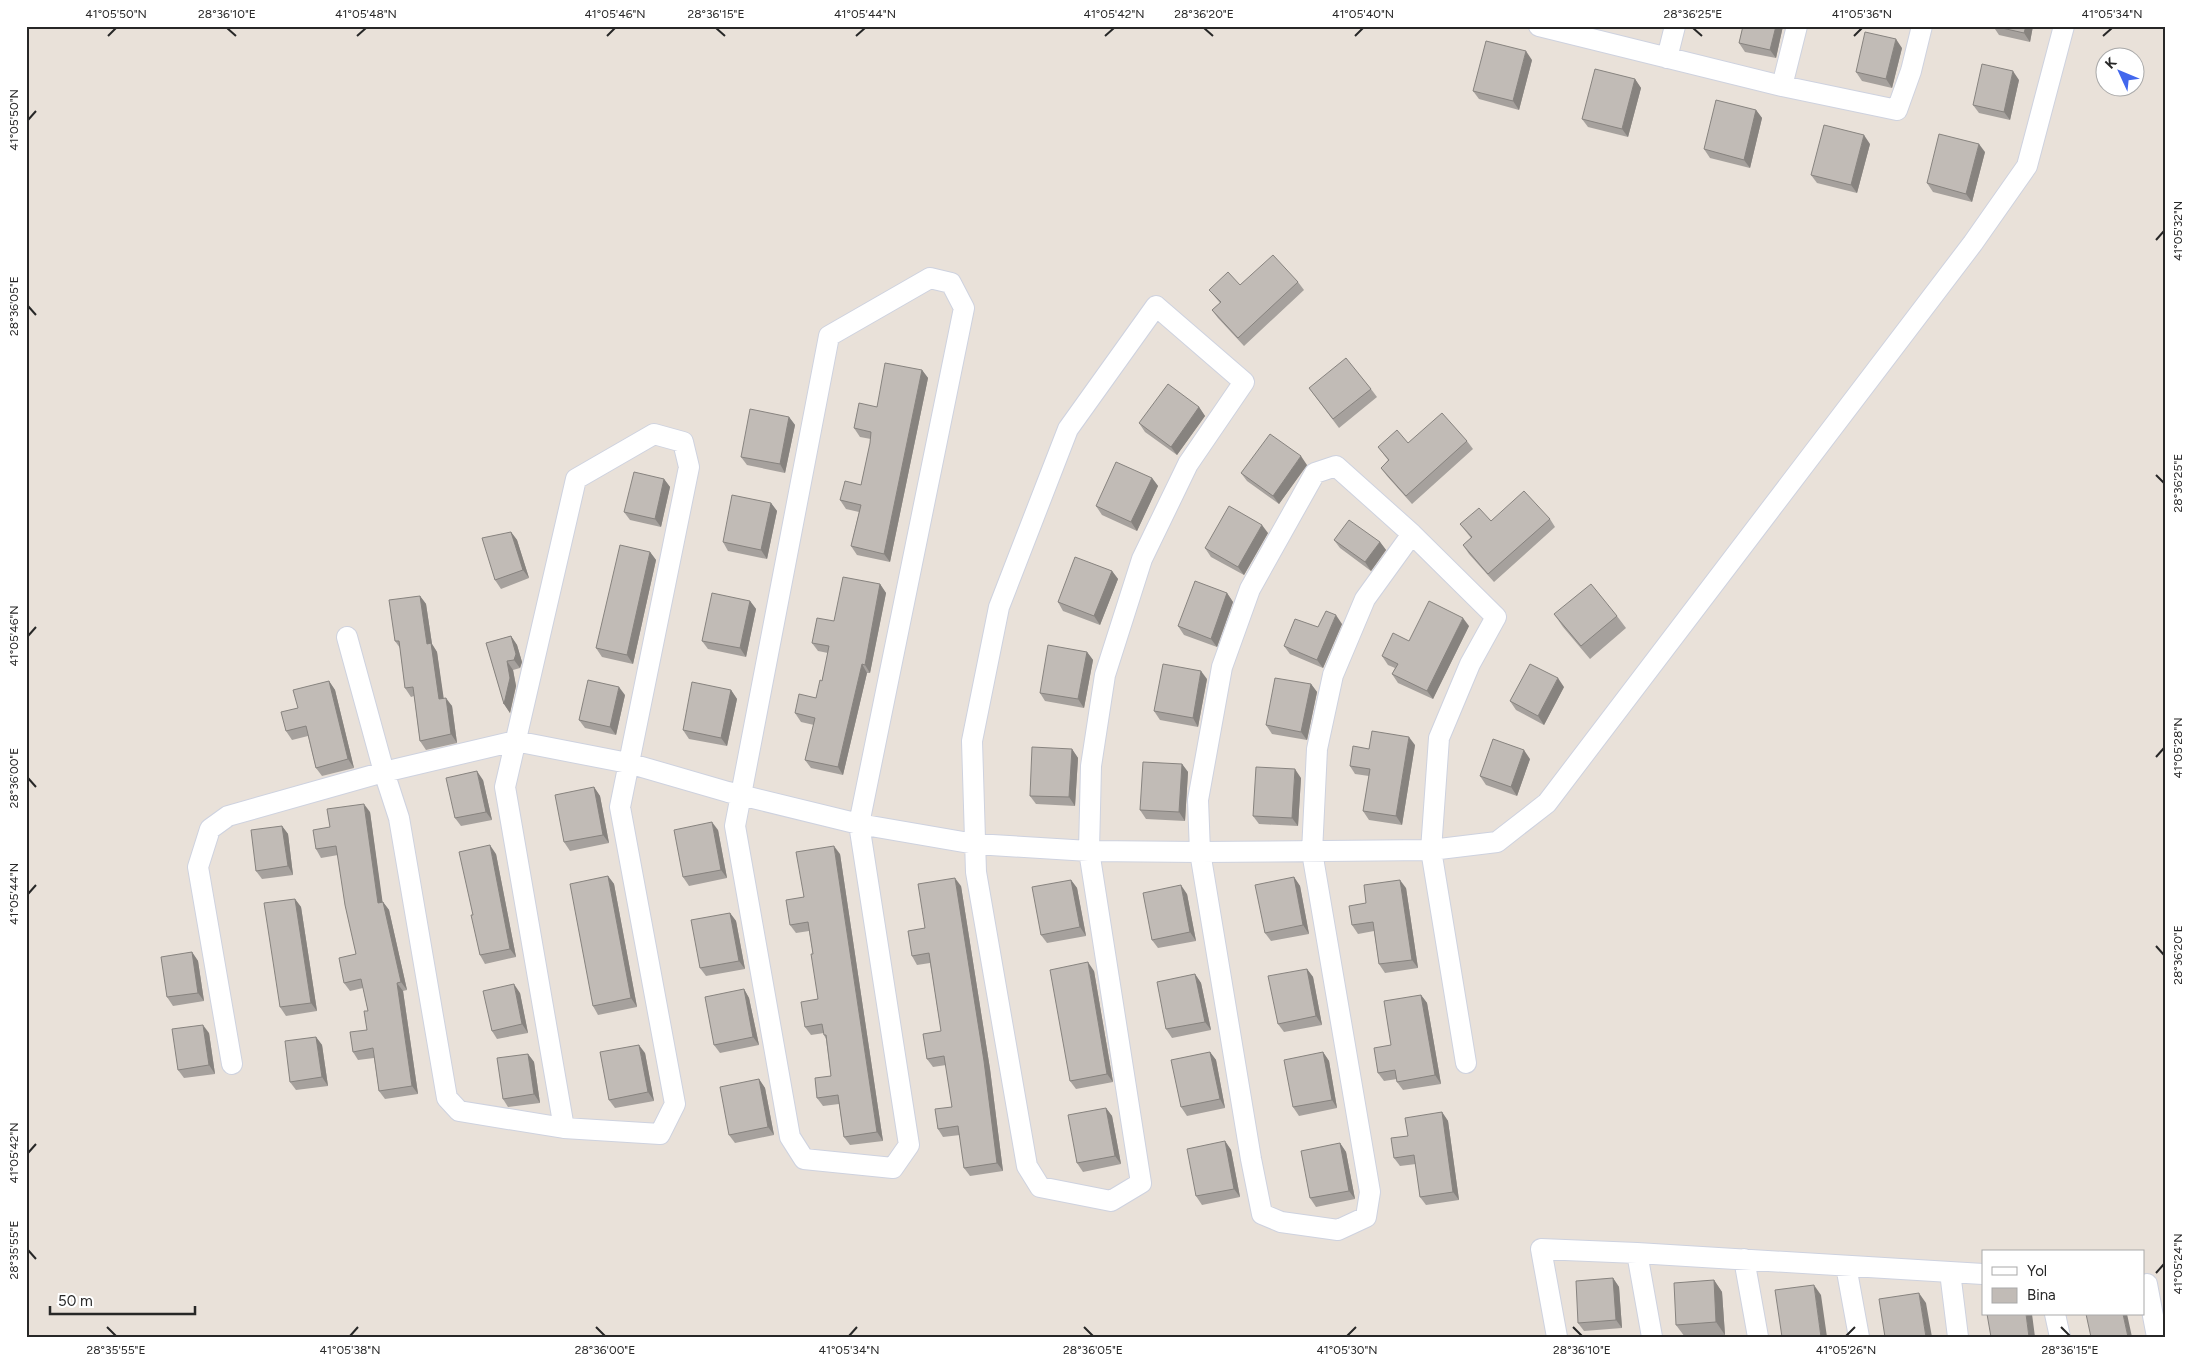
<svg xmlns="http://www.w3.org/2000/svg" width="2192" height="1363" viewBox="0 0 2192 1363" font-family="Figtree,sans-serif">
	<style>
		.lines { fill: none; stroke-linecap: round; stroke-linejoin: round }
		.minor-casing { stroke: #ced2df; stroke-width: 22 }
		.minor { stroke: #fff; stroke-width: 20 }
		.wall { fill: #a6a19d }
		.shaded-wall { fill: #87837f }
		.building { fill: #c1bbb6; stroke: #87837f }
		.ticks { fill: none; stroke: #272727; stroke-width: 2 }
		.neatline { fill: none; stroke: #272727; stroke-width: 2 }
		.ticks-label { font-size: 12px; text-anchor: middle; fill: #272727 }
	</style>
	<rect width="100%" height="100%" fill="#e9e1d9"/>
	<g class="lines">
		<g class="minor-casing">
			<path id="minor" d="M1539,26L1782,86L1897,110L1911,71L1922,26
				M1667,58L1675,26
				M1782,86L1797,26
				M930,278L951,283L964,308L859,824L909,1145L893,1168L804,1159L790,1137L735,826L829,336Z
				M1156,306L1244,382L1188,464L1142,559L1105,675L1091,766L1089,851L1141,1183L1111,1201L1040,1187L1027,1166L976,872L972,741L999,607L1068,429Z
				M1412,534L1365,599L1333,675L1317,749L1312,852L1370,1192L1366,1217L1338,1230L1281,1222L1262,1214L1251,1159L1200,852L1198,800L1222,667L1250,589L1315,473L1336,466L1412,534L1496,617L1470,664L1439,738L1431,850L1466,1063
				M347,637L384,772L399,818L447,1098L459,1111L564,1128L660,1134L675,1104L620,807L689,467L683,442L654,434L576,479L505,787L564,1128
				M232,1064L198,867L210,829L228,816L384,772L515,741L628,763L728,792L859,824L975,844L1089,851L1200,852L1431,850L1497,842L1547,803L1973,243L2027,166L2064,26
				M1637,1253L1652,1337
				M1744,1259L1758,1337
				M1846,1266L1859,1337
				M1950,1272L1958,1337
				M2147,1284L2157,1337
				M2055,1314L2060,1337
				M1557,1337L1541,1249L1637,1253L1983,1274"/>
		</g>
		<use href="#minor" class="minor"/>
	</g>
	<path class="wall" d="M1743,26H1783L1776,58L1745,52L1739,43Z
		M1993,26H2033L2030,42L1999,35Z
		M1902,48L1892,88L1862,81L1856,72Z
		M1532,60L1519,110L1479,99L1473,91Z
		M1635,79L1641,88L1628,137L1588,127L1582,119Z
		M2019,80L2010,120L1979,113L1973,105Z
		M1756,110L1762,118L1750,168L1710,158L1704,149Z
		M1870,144L1857,193L1817,183L1811,175Z
		M1985,152L1972,202L1933,192L1927,183Z
		M1298,282L1304,290L1244,346L1218,318L1212,310L1220,303L1209,290L1240,285Z
		M922,370L928,378L890,562L857,555L851,546L859,512L846,509L840,500L861,485L871,439L860,437L854,428L877,407Z
		M1309,388L1371,389L1377,397L1339,428Z
		M1199,407L1205,416L1177,455L1145,432L1139,423Z
		M789,417L795,425L785,473L747,465L741,457Z
		M1467,441L1473,449L1412,504L1387,476L1381,468L1388,460L1378,447L1408,443Z
		M1307,465L1279,504L1247,481L1241,473Z
		M1152,478L1158,486L1137,531L1102,515L1096,506Z
		M664,479L670,487L661,527L630,520L624,512Z
		M771,503L777,511L767,559L728,551L723,542Z
		M1550,519L1555,527L1494,582L1469,554L1463,545L1471,538L1460,524L1491,521Z
		M511,532L517,540L529,578L501,589L495,580Z
		M1268,533L1244,575L1211,557L1205,548Z
		M1334,540L1380,542L1386,550L1371,571L1340,548Z
		M650,552L656,560L633,664L602,657L596,648Z
		M1112,571L1118,579L1100,625L1063,611L1058,602Z
		M880,584L886,593L870,673H867L843,775L811,768L805,760L814,725L801,722L795,713L816,698L822,681L828,653L818,651L812,643L834,621Z
		M1227,593L1233,602L1217,647L1184,635L1178,626Z
		M420,596L426,604L432,644L437,652L443,698L452,706L457,743L426,750L420,741L414,696L411,697L405,688L400,648L395,641Z
		M750,601L756,609L746,657L708,649L702,641Z
		M1554,614L1617,616L1626,628L1590,659L1563,627Z
		M1342,624L1323,668L1290,654L1284,646L1318,627Z
		M1469,626L1433,699L1398,683L1392,674L1395,668L1388,665L1382,656L1409,641Z
		M511,636L517,645L522,662L520,668L513,670L516,686L510,713L504,704L486,643Z
		M1087,652L1093,660L1084,708L1045,701L1040,693Z
		M1207,679L1198,727L1160,720L1154,711Z
		M329,681L335,690L354,768L322,776L316,768L308,736L292,740L286,731L298,708Z
		M1311,684L1317,692L1307,740L1272,734L1266,725Z
		M1564,687L1544,725L1516,710L1510,701Z
		M731,690L737,699L727,746L689,739L683,730Z
		M625,695L616,735L585,728L579,720Z
		M1415,745L1402,825L1369,820L1363,811L1369,776L1355,774L1350,766L1369,749Z
		M1072,749L1078,758L1075,806L1036,804L1030,796Z
		M1530,759L1517,796L1486,785L1480,776Z
		M1182,764L1188,772L1185,821L1146,819L1140,810Z
		M1301,778L1298,826L1259,824L1253,816Z
		M483,780L492,820L461,826L455,818Z
		M594,787L600,796L609,843L570,851L564,842Z
		M370,812L382,902H383L389,910L407,990L403,991L418,1094L385,1099L379,1091L374,1058L358,1060L353,1052L367,1030L368,1011L363,988L350,991L344,983L356,954L338,855L321,858L316,849L330,827Z
		M282,826L288,834L293,875L262,879L256,871Z
		M718,830L727,878L689,886L683,877Z
		M496,854L516,957L485,964L480,955L473,915Z
		M840,854L883,1141L850,1145L844,1137L839,1104L823,1106L817,1098L831,1076L826,1039L824,1035V1033L811,1035L805,1027L818,999L813,954L809,931L796,933L790,925L804,897Z
		M608,876L614,884L637,1007L598,1015L593,1006Z
		M1294,877L1300,886L1309,934L1271,941L1265,933Z
		M1071,880L1077,888L1086,936L1047,943L1041,935Z
		M961,886L990,1069L1003,1171L970,1176L964,1168L960,1135L943,1137L938,1129L952,1107L946,1065L933,1067L927,1059L941,1031L934,986L930,963L917,965L912,956L925,928Z
		M1406,888L1418,968L1385,973L1379,964L1374,931L1358,934L1352,925L1366,903Z
		M1187,894L1196,941L1158,948L1152,940Z
		M295,899L301,907L317,1011L286,1016L280,1007Z
		M730,913L736,921L745,969L706,976L700,968Z
		M192,952L198,961L204,1001L173,1006L167,997Z
		M1307,969L1313,977L1322,1025L1284,1032L1278,1024Z
		M1094,971L1113,1082L1076,1089L1070,1081Z
		M1195,974L1201,983L1211,1030L1172,1038L1166,1029Z
		M744,989L749,998L759,1045L720,1053L714,1045Z
		M520,993L528,1033L497,1039L492,1031Z
		M1421,995L1427,1003L1441,1084L1403,1090L1397,1082V1079L1384,1081L1378,1073Z
		M209,1033L215,1074L184,1078L178,1070Z
		M316,1037L322,1045L328,1086L296,1090L290,1082Z
		M1210,1052L1216,1060L1225,1108L1187,1116L1181,1107Z
		M1323,1052L1329,1061L1337,1108L1299,1116L1293,1107Z
		M645,1053L654,1101L615,1108L609,1100Z
		M528,1054L534,1062L540,1103L508,1107L503,1099Z
		M759,1079L765,1088L774,1135L735,1143L729,1135Z
		M1106,1108L1112,1116L1121,1164L1083,1172L1077,1163Z
		M1442,1112L1448,1121L1459,1200L1426,1205L1420,1197L1416,1164L1400,1166L1394,1158L1408,1136Z
		M1225,1141L1231,1150L1240,1197L1202,1205L1196,1196Z
		M1340,1143L1346,1152L1355,1199L1316,1207L1310,1198Z
		M1613,1278L1619,1287L1622,1328L1584,1331L1578,1323Z
		M1714,1280L1722,1292L1725,1335L1685,1337L1676,1325Z"/>
	<path class="shaded-wall" d="M1776,26H1783L1776,58L1770,50Z
		M2026,26H2033L2030,42L2024,33Z
		M1896,39L1902,48L1892,88L1886,79Z
		M1526,51L1532,60L1519,110L1513,101Z
		M2013,71L2019,80L2010,120L2004,112Z
		M1635,79L1641,88L1628,137L1622,129Z
		M1756,110L1762,118L1750,168L1744,160Z
		M1864,135L1870,144L1857,193L1851,185Z
		M1979,144L1985,152L1972,202L1966,194Z
		M922,370L928,378L890,562L884,554Z
		M1199,407L1205,416L1177,455L1171,447Z
		M789,417L795,425L785,473L780,464Z
		M1301,456L1307,465L1279,504L1273,496Z
		M1152,478L1158,486L1137,531L1131,522Z
		M664,479L670,487L661,527L655,519Z
		M771,503L777,511L767,559L761,550Z
		M1262,525L1268,533L1244,575L1238,567Z
		M511,532L517,540L529,578L523,570Z
		M1380,542L1386,550L1371,571L1365,562Z
		M650,552L656,560L633,664L627,655Z
		M1112,571L1118,579L1100,625L1094,616Z
		M880,584L886,593L870,673L865,665Z
		M1227,593L1233,602L1217,647L1211,639Z
		M420,596L426,604L432,644L437,652L445,707L439,699L427,644Z
		M750,601L756,609L746,657L740,648Z
		M1336,615L1342,624L1323,668L1317,660Z
		M1463,618L1469,626L1433,699L1427,691Z
		M511,636L517,645L522,662L520,668L514,660Z
		M1087,652L1093,660L1084,708L1078,699Z
		M507,661L513,670L516,686L510,713L504,704Z
		M862,664L867,673L843,775L838,767Z
		M1201,671L1207,679L1198,727L1193,718Z
		M1558,678L1564,687L1544,725L1538,716Z
		M329,681L335,690L354,768L348,759Z
		M1311,684L1317,692L1307,740L1301,732Z
		M619,687L625,695L616,735L610,727Z
		M731,690L737,699L727,746L721,738Z
		M446,698L452,706L457,743L451,734Z
		M1409,737L1415,745L1402,825L1396,816Z
		M1072,749L1078,758L1075,806L1069,797Z
		M1524,750L1530,759L1517,796L1511,787Z
		M1182,764L1188,772L1185,821L1179,812Z
		M1295,769L1301,778L1298,826L1292,818Z
		M477,771L483,780L492,820L486,812Z
		M594,787L600,796L609,843L603,835Z
		M364,804L370,812L384,912L378,903Z
		M712,822L718,830L727,878L721,870Z
		M282,826L288,834L293,875L288,866Z
		M490,845L496,854L516,957L510,949Z
		M834,846L840,854L883,1141L877,1132Z
		M608,876L614,884L637,1007L631,998Z
		M1294,877L1300,886L1309,934L1303,925Z
		M955,878L961,886L990,1069L1003,1171L997,1163Z
		M1071,880L1077,888L1086,936L1080,927Z
		M1400,880L1406,888L1418,968L1412,960Z
		M1181,885L1187,894L1196,941L1190,932Z
		M295,899L301,907L317,1011L311,1003Z
		M383,902L389,910L407,990L401,982Z
		M730,913L736,921L745,969L739,961Z
		M192,952L198,961L204,1001L198,993Z
		M1088,962L1094,971L1113,1082L1107,1074Z
		M1307,969L1313,977L1322,1025L1316,1016Z
		M1195,974L1201,983L1211,1030L1205,1022Z
		M397,983L403,991L418,1094L412,1086Z
		M514,984L520,993L528,1033L522,1024Z
		M744,989L749,998L759,1045L753,1037Z
		M1421,995L1427,1003L1441,1084L1435,1075Z
		M203,1025L209,1033L215,1074L209,1065Z
		M316,1037L322,1045L328,1086L322,1077Z
		M639,1045L645,1053L654,1101L648,1092Z
		M1210,1052L1216,1060L1225,1108L1220,1099Z
		M1323,1052L1329,1061L1337,1108L1332,1100Z
		M528,1054L534,1062L540,1103L534,1094Z
		M759,1079L765,1088L774,1135L768,1127Z
		M1106,1108L1112,1116L1121,1164L1115,1156Z
		M1442,1112L1448,1121L1459,1200L1453,1192Z
		M1225,1141L1231,1150L1240,1197L1234,1189Z
		M1340,1143L1346,1152L1355,1199L1349,1191Z
		M1613,1278L1619,1287L1622,1328L1616,1320Z
		M1714,1280L1722,1292L1725,1335L1716,1322Z
		M1814,1285L1821,1295L1827,1337H1821Z
		M1919,1293L1926,1303L1932,1337H1926Z
		M2026,1314H2032L2035,1337H2029Z
		M2123,1314H2127L2132,1337H2128Z"/>
	<path class="building" d="M1743,26H1776L1770,50L1739,43Z
		M1993,26H2026L2024,33Z
		M1865,32L1896,39L1886,79L1856,72Z
		M1486,41L1526,51L1513,101L1473,91Z
		M1982,64L2013,71L2004,112L1973,105Z
		M1595,69L1635,79L1622,129L1582,119Z
		M1716,100L1756,110L1744,160L1704,149Z
		M1824,125L1864,135L1851,185L1811,175Z
		M1939,134L1979,144L1966,194L1927,183Z
		M1273,255L1298,282L1238,338L1212,310L1221,302L1209,290L1228,272L1240,285Z
		M1346,358L1371,389L1333,419L1309,388Z
		M885,363L922,370L884,554L851,546L861,505L840,500L845,481L861,485L870,443L871,432L854,428L859,403L877,407Z
		M1168,384L1199,407L1171,447L1139,423Z
		M750,409L789,417L780,464L741,457Z
		M1442,413L1467,441L1406,496L1381,468L1389,460L1378,447L1397,430L1408,443Z
		M1270,434L1301,456L1273,496L1241,473Z
		M1116,462L1152,478L1131,522L1096,506Z
		M634,472L664,479L655,519L624,512Z
		M1524,491L1550,519L1488,574L1463,545L1472,537L1460,524L1479,508L1491,521Z
		M732,495L771,503L761,550L723,542Z
		M1229,506L1262,525L1238,567L1205,548Z
		M1349,520L1380,542L1365,562L1334,540Z
		M511,532L523,570L495,580L482,538Z
		M620,545L650,552L627,655L596,648Z
		M1075,557L1112,571L1094,616L1058,602Z
		M843,577L880,584L865,665L862,664L838,767L805,760L815,718L795,713L799,694L816,698L820,680L822,681L829,646L812,643L817,618L834,621Z
		M1195,581L1227,593L1211,639L1178,626Z
		M1591,584L1617,616L1581,646L1554,614Z
		M712,593L750,601L740,648L702,641Z
		M420,596L427,644L431,643L439,699L446,698L451,734L420,741L413,687L405,688L399,641H395L389,600Z
		M1429,601L1463,618L1427,691L1392,674L1398,664L1382,656L1393,633L1409,641Z
		M1326,611L1336,615L1317,660L1284,646L1295,619L1318,627Z
		M511,636L516,654L514,660L507,661L510,678L504,704L486,643Z
		M1048,645L1087,652L1078,699L1040,693Z
		M1163,664L1201,671L1193,718L1154,711Z
		M1530,664L1558,678L1538,716L1510,701Z
		M1275,678L1311,684L1301,732L1266,725Z
		M588,680L619,687L610,727L579,720Z
		M329,681L348,759L316,768L306,726L286,731L281,712L298,708L293,690Z
		M692,682L731,690L721,738L683,730Z
		M1372,731L1409,737L1396,816L1363,811L1370,769L1350,766L1353,746L1369,749Z
		M1493,739L1524,750L1511,787L1480,776Z
		M1032,747L1072,749L1069,797L1030,796Z
		M1143,762L1182,764L1179,812L1140,810Z
		M1256,767L1295,769L1292,818L1253,816Z
		M477,771L486,812L455,818L446,778Z
		M594,787L603,835L564,842L555,795Z
		M364,804L378,903L383,902L401,982L397,983L412,1086L379,1091L373,1048L353,1052L350,1032L367,1030L364,1011H368L361,979L344,983L339,958L356,954L345,905L336,846L316,849L313,830L330,827L327,809Z
		M712,822L721,870L683,877L674,830Z
		M282,826L288,866L256,871L251,830Z
		M490,845L510,949L480,955L471,915H473L459,852Z
		M834,846L877,1132L844,1137L838,1095L817,1098L815,1078L831,1076L826,1035H824L822,1024L805,1027L801,1002L818,999L811,954H813L808,922L790,925L786,900L804,897L796,852Z
		M608,876L631,998L593,1006L570,884Z
		M1294,877L1303,925L1265,933L1255,885Z
		M955,878L984,1061L997,1163L964,1168L958,1126L938,1129L935,1109L952,1107L944,1056L927,1059L923,1034L941,1031L934,986L929,953L912,956L908,931L925,928L918,884Z
		M1071,880L1080,927L1041,935L1032,887Z
		M1400,880L1412,960L1379,964L1373,922L1352,925L1349,906L1366,903L1364,885Z
		M1181,885L1190,932L1152,940L1143,893Z
		M295,899L311,1003L280,1007L264,903Z
		M730,913L739,961L700,968L691,920Z
		M192,952L198,993L167,997L161,957Z
		M1088,962L1107,1074L1070,1081L1050,970Z
		M1307,969L1316,1016L1278,1024L1268,976Z
		M1195,974L1205,1022L1166,1029L1157,982Z
		M514,984L522,1024L492,1031L483,991Z
		M744,989L753,1037L714,1045L705,997Z
		M1421,995L1435,1075L1397,1082L1395,1070L1378,1073L1374,1048L1391,1045L1384,1001Z
		M203,1025L209,1065L178,1070L172,1029Z
		M316,1037L322,1077L290,1082L285,1041Z
		M639,1045L648,1092L609,1100L600,1052Z
		M1210,1052L1220,1099L1181,1107L1171,1060Z
		M1323,1052L1332,1100L1293,1107L1284,1060Z
		M528,1054L534,1094L503,1099L497,1058Z
		M759,1079L768,1127L729,1135L720,1087Z
		M1106,1108L1115,1156L1077,1163L1068,1115Z
		M1442,1112L1453,1192L1420,1197L1414,1155L1394,1158L1391,1138L1408,1136L1405,1118Z
		M1225,1141L1234,1189L1196,1196L1187,1149Z
		M1340,1143L1349,1191L1310,1198L1301,1151Z
		M1613,1278L1616,1320L1578,1323L1576,1281Z
		M1714,1280L1716,1322L1676,1325L1674,1283Z
		M1814,1285L1821,1337H1782L1775,1290Z
		M1919,1293L1926,1337H1885L1879,1299Z
		M1987,1314H2026L2029,1337H1991Z
		M2086,1314H2123L2128,1337H2091Z"/>
	<path class="ticks" d="M227,28L236,36M716,28L725,36M1204,28L1213,36M1693,28L1702,36M108,36L116,28M357,36L366,28M607,36L615,28M856,36L865,28M1105,36L1114,28M1355,36L1363,28M1854,36L1862,28M2103,36L2112,28M28,120L36,111M2156,240L2164,231M28,306L36,315M2156,475L2164,483M28,636L36,627M2156,757L2164,748M28,778L36,787M28,894L36,885M2156,946L2164,955M28,1153L36,1144M28,1250L36,1259M2156,1273L2164,1264M107,1327L116,1336M596,1327L605,1336M1084,1327L1093,1336M1573,1327L1582,1336M2061,1327L2070,1336M350,1336L358,1327M849,1336L857,1327M1347,1336L1356,1327M1846,1336L1855,1327"/>
	<rect width="2192" height="1363" fill="none" stroke="#ffffff" stroke-width="55"/>
	<rect x="1982" y="1250" width="162" height="65" fill="#ffffff" stroke="#a9a9a9"/>
	<rect x="1992" y="1267" width="25" height="8" fill="#ffffff" stroke="#a9a9a9"/>
	<text x="2027" y="1276" font-size="15" fill="#272727">Yol</text>
	<rect x="1992" y="1288" width="25" height="15" fill="#c1bbb6" stroke="#a9a9a9"/>
	<text x="2027" y="1300" font-size="15" fill="#272727">Bina</text>
	<g transform="translate(2120 72) rotate(314)"><circle r="24" fill="#ffffff" stroke="#a9a9a9"/>
	<path d="M0-4L9 19L0 12L-9 19Z" fill="#4267ed"/>
	<text y="-8" font-size="14" font-weight="bold" text-anchor="middle" fill="#272727">K</text>
	</g>
	<path d="M50 1306v8h145v-8" fill="none" stroke="#272727" stroke-width="2.5"/>
	<text x="58" y="1306" font-size="15" fill="#272727" stroke="#ffffff" stroke-width="4" paint-order="stroke">50 m</text>
	<rect x="28" y="28" width="2136" height="1308" class="neatline"/>
	<g class="ticks-label">
		<text x="116" y="18">41°05'50"N</text>
		<text x="227" y="18">28°36'10"E</text>
		<text x="366" y="18">41°05'48"N</text>
		<text x="615" y="18">41°05'46"N</text>
		<text x="716" y="18">28°36'15"E</text>
		<text x="865" y="18">41°05'44"N</text>
		<text x="1114" y="18">41°05'42"N</text>
		<text x="1204" y="18">28°36'20"E</text>
		<text x="1363" y="18">41°05'40"N</text>
		<text x="1693" y="18">28°36'25"E</text>
		<text x="1862" y="18">41°05'36"N</text>
		<text x="2112" y="18">41°05'34"N</text>
		<text transform="translate(14 120) rotate(-90)" y="4">41°05'50"N</text>
		<text transform="translate(2178 231) rotate(-90)" y="4">41°05'32"N</text>
		<text transform="translate(14 306) rotate(-90)" y="4">28°36'05"E</text>
		<text transform="translate(2178 483) rotate(-90)" y="4">28°36'25"E</text>
		<text transform="translate(14 636) rotate(-90)" y="4">41°05'46"N</text>
		<text transform="translate(2178 748) rotate(-90)" y="4">41°05'28"N</text>
		<text transform="translate(14 778) rotate(-90)" y="4">28°36'00"E</text>
		<text transform="translate(14 894) rotate(-90)" y="4">41°05'44"N</text>
		<text transform="translate(2178 955) rotate(-90)" y="4">28°36'20"E</text>
		<text transform="translate(14 1153) rotate(-90)" y="4">41°05'42"N</text>
		<text transform="translate(14 1250) rotate(-90)" y="4">28°35'55"E</text>
		<text transform="translate(2178 1264) rotate(-90)" y="4">41°05'24"N</text>
		<text x="116" y="1354">28°35'55"E</text>
		<text x="350" y="1354">41°05'38"N</text>
		<text x="605" y="1354">28°36'00"E</text>
		<text x="849" y="1354">41°05'34"N</text>
		<text x="1093" y="1354">28°36'05"E</text>
		<text x="1347" y="1354">41°05'30"N</text>
		<text x="1582" y="1354">28°36'10"E</text>
		<text x="1846" y="1354">41°05'26"N</text>
		<text x="2070" y="1354">28°36'15"E</text>
	</g>
</svg>
